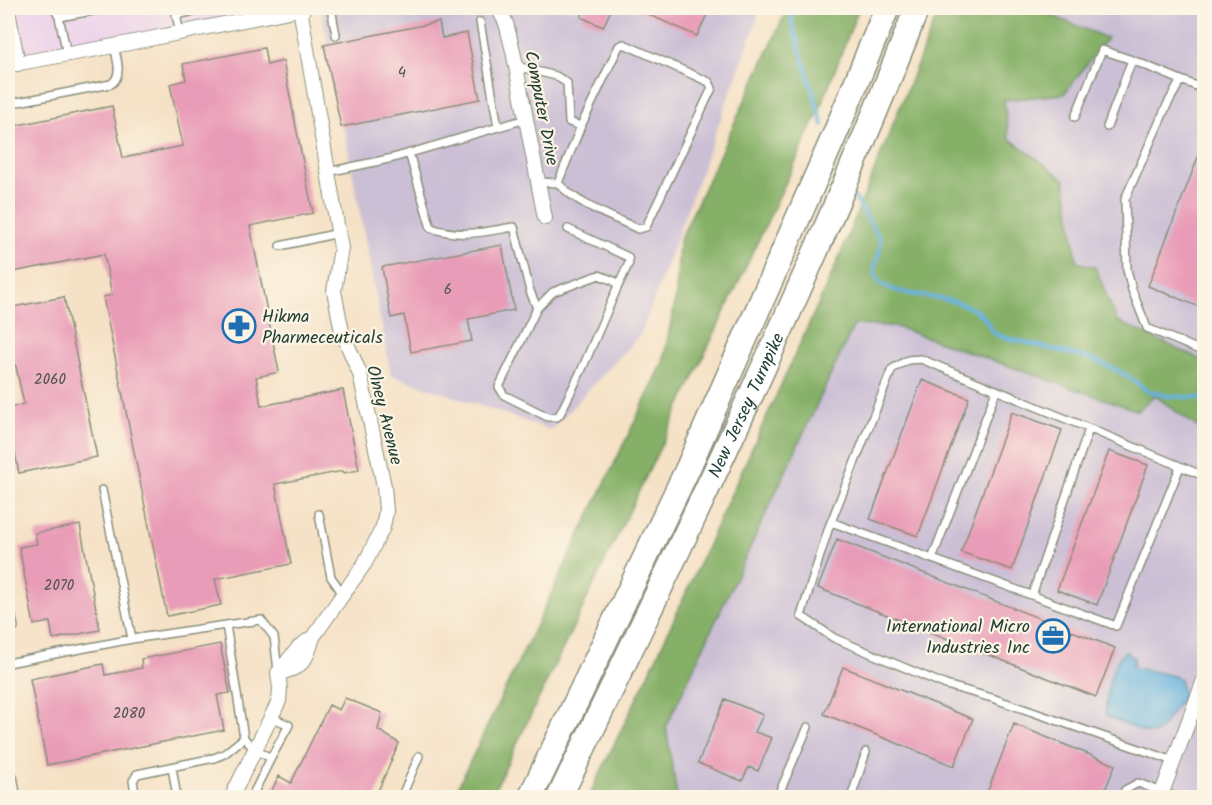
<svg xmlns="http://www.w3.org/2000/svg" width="1212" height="805" viewBox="0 0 1212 805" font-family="Kalam,sans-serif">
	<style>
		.built { fill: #ecd1ea }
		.industrial { fill: #cbbfd5 }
		.forest { fill: #86b067; stroke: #52764e; stroke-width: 1.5 }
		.water { fill: #66b2df; stroke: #42788a; stroke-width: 1.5 }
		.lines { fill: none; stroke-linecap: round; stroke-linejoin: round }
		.stream { stroke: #66b2df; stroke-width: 4 }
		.building { fill: #e99cb7 }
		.lane-casing { stroke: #8a8f7c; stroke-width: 10 }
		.street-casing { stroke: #8a8f7c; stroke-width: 16 }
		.secondary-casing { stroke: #8a8f7c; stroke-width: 21 }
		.highway-casing { stroke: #8a8f7c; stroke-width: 27 }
		.lane { stroke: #fff; stroke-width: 7 }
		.street { stroke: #fff; stroke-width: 14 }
		.secondary { stroke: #fff; stroke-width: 18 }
		.highway { stroke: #fff; stroke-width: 24 }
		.labels { text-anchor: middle; stroke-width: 4.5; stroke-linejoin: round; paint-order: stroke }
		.number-label { font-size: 15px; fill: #525555 }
		.street-label { font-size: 18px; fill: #1f3d34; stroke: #fcf5e5 }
		.poi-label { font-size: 18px; fill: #1f3d34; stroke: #fcf5e5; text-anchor: start }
	</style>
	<rect width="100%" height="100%" fill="#fcf5e5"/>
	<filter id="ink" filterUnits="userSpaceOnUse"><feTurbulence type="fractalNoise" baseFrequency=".0167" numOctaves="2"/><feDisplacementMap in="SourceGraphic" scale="12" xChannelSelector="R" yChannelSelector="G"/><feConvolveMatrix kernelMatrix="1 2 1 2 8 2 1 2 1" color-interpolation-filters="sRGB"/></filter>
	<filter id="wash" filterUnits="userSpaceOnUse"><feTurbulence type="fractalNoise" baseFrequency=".008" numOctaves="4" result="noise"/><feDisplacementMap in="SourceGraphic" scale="24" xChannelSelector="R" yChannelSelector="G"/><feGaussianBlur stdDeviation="1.35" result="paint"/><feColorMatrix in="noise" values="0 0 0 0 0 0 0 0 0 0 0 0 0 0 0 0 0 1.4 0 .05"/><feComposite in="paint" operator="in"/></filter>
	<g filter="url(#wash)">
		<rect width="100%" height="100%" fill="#f5e1c5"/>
		<path class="built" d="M8,8H300L8,66Z"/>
		<path class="industrial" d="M321,8H760L756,23L641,334L551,430L391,375Z
			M1033,8H1204V361L1116,321L1095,267L1077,262L1065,180L1009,138L1004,100L1064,94L1107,38Z
			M854,325L894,326L1154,395L1200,429L1204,428V797H677L666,727Z"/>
		<path class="forest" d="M788,8H859L818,114L685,396L491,797H453L663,363L676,296L679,242Z
			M940,8H1033L1107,38L1064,94L1004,100L1009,138L1065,180L1077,262L1095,267L1117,321L1204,361V428L1200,429L1154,395L1138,411L894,326L854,325L666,727L677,797L588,798L651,669L836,265Z"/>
		<path class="water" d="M1124,652H1127L1134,658L1133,666L1136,668L1174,676L1180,679L1183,696L1160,730L1153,734L1146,733L1106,716C1104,709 1107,704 1107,697C1109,680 1112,666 1124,652Z"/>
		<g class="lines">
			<path class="stream" d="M792,8V23L823,125
				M855,198L880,239C883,253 870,266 877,279C886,294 931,296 948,300C960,303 977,308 985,319C990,326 990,331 999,336L1092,359L1121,372L1148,391L1168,396L1204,398"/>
		</g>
		<g id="blocks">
			<path class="building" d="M585,8H612L603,27L581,17Z
				M634,8H710L697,36Z
				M439,22L442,38L467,33L480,99L341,127L324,45Z
				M264,48L267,65L283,61L313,213L250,226L279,372L256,377L261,406L343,390L359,470L344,473L343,471L275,484L291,564L215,579L221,605L167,616L103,297L112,295L104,254L8,273V127L112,106L123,158L183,146L170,84L186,80L183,64Z
				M1204,142V309L1148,286Z
				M502,245L514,310L468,319L472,341L411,352L404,315L391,318L382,267Z
				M64,297L97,457L19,473L8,417V408L24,404L13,353L8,354V308Z
				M922,380L969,398L918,536L870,519Z
				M1012,412L1062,430L1012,570L961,552Z
				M1109,451L1148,465L1097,605L1057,590Z
				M80,525L100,630L53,639L50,622L34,625L19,547L37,544L35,533Z
				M837,539L1115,648L1096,697L818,588Z
				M220,644L230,693L217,695L224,730L47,765L30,679L103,664L105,675L142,668L141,659Z
				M843,667L973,719L954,766L824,714Z
				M345,698L382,713L378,730L399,743L375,798H368L360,794L358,798H268L279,776L291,783L329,705L339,710Z
				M725,699L763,715L755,732L772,738L758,771L749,767L742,781L698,763Z
				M1014,724L1115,765L1102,798H1052L1042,794L1040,798H985Z"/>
		</g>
	</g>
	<g filter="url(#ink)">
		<use href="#blocks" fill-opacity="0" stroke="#8a8f7c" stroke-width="1.5"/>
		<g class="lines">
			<g class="lane-casing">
				<path id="lane" d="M54,8L59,17
					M331,8L336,35
					M480,22L498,127
					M180,33L176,15L208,8
					M67,54L59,17L109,8
					M516,66L556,76L567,83L569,122L581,126L619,46L624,44L709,82L712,88L646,227L638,229C611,216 578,205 558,183L538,182
					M1204,89L1181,80L1167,105L1125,199L1127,270L1132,290L1147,328L1204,352
					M8,100L18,102L111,84C123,76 117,59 114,46
					M1075,117L1102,50L1132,60
					M1107,127L1132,60L1181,80
					M409,153L431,228C461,238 483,232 514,227L530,291L537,308
					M328,172L393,158L526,119
					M558,183L581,126
					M568,229L628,257L629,263L618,286
					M280,246L339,233
					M599,275L614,281L618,286L582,369L560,414L557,417H548L504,395L499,387L537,308L553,292Z
					M102,490L132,639
					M319,514L331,577L343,594
					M831,522L1116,626L1180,467
					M932,559L996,391
					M1032,595L1089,429
					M8,599L14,627L8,631
					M226,625L261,620L274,637L278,671
					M8,663L132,639L226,625L244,738L255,750L271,758L251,798
					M271,758L289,725L271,717
					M1174,761L992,698L946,685L834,638L801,616L829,527L892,369L908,360L921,359L1204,476
					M172,767L177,798
					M708,795L714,798
					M136,798L133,781L137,774L214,758L224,754L244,738
					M401,798L419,756
					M777,798L808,727
					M786,798L794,795L798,798
					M851,798L866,752
					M1121,798L1125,790L1138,783L1178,798"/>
			</g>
			<g class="street-casing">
				<path id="street" d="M300,8L341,248L334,291L342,332L360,374L384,486L386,511L383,527L365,563L313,637L299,647L278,673C302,669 307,660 313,637
					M498,8L506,23L513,51L545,218
					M8,11L18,64
					M8,65L114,46L304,8
					M231,798L279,701L280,688L278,673
					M1160,798L1204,680"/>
			</g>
			<g class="secondary-casing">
				<path id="secondary" d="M8,779L11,798"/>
			</g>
			<g class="highway-casing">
				<g id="highway">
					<path d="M530,798L688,468L835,134L887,8"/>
					<path id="s1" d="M559,798C685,537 812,277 917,8"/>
				</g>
			</g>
			<use href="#lane" class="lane"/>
			<use href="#street" class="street"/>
			<use href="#secondary" class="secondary"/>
			<use href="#highway" class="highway"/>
		</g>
	</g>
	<defs>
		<g id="pharmacy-ring" transform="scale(1.725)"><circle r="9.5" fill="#fcf5e5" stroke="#1f6fb2" stroke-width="1.5"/><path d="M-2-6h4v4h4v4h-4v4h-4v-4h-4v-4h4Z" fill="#1f6fb2"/></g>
		<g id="office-ring" transform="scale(1.725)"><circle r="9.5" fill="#fcf5e5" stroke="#1f6fb2" stroke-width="1.5"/><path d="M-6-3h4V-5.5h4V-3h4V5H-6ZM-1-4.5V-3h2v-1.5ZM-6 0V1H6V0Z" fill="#1f6fb2"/></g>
	</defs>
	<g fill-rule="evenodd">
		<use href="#pharmacy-ring" x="239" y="326"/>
		<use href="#office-ring" x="1053" y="636"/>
	</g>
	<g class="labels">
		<g class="number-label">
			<text x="402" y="77">4</text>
			<text x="448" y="294">6</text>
			<text x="50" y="384">2060</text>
			<text x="59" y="590">2070</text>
			<text x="129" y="718">2080</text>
		</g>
		<g class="street-label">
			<text transform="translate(542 108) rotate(79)" y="6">Computer Drive</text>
			<text dy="6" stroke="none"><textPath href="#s1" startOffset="435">New Jersey Turnpike</textPath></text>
			<text transform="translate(385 415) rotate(76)" y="6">Olney Avenue</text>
		</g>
		<g class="poi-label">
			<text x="262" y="322">Hikma<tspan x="262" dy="21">Pharmeceuticals</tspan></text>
			<text x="1030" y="632" text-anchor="end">International Micro<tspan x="1030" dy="21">Industries Inc</tspan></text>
		</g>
	</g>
	<rect width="1212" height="805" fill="none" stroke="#fcf5e5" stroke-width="30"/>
</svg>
